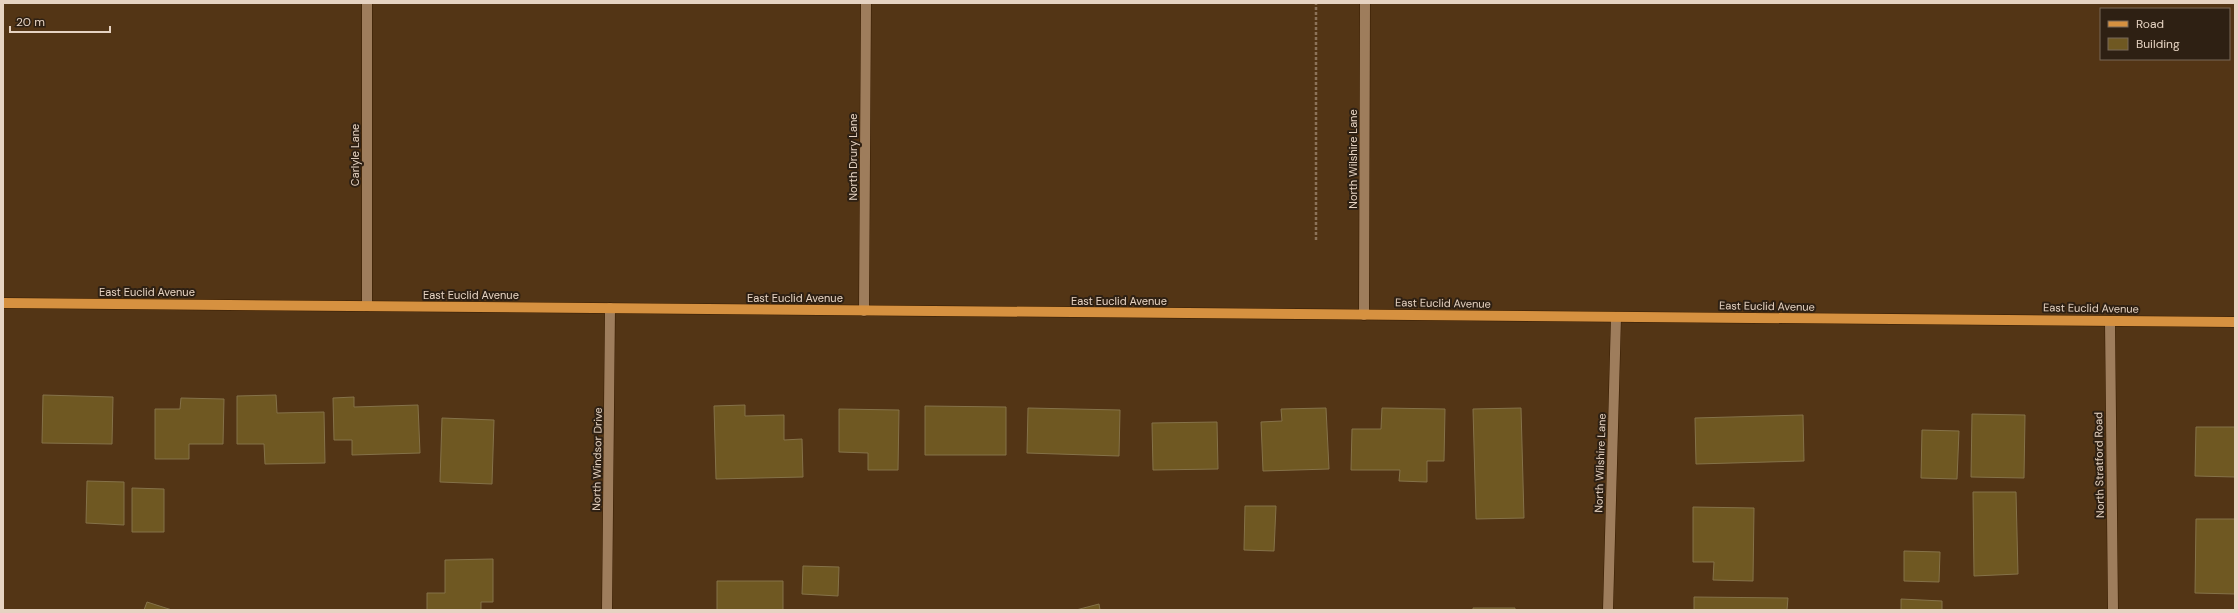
<svg xmlns="http://www.w3.org/2000/svg" width="2238" height="613" viewBox="0 0 2238 613" font-family="'DM Sans',sans-serif">
	<style>
		.building { fill: #6f5822; stroke: #857249 }
		.lines { fill: none; stroke-linecap: round; stroke-linejoin: round }
		.minor-casing { stroke: #371c00; stroke-width: 11 }
		.major-casing { stroke: #371c00; stroke-width: 11 }
		.path { stroke: #8c7359; stroke-width: 2.5; stroke-dasharray: 3 2; stroke-linecap: butt }
		.minor { stroke: #9e7d5c; stroke-width: 10 }
		.major { stroke: #d69140; stroke-width: 10 }
		.labels { text-anchor: middle; stroke-width: 4; stroke-linejoin: round; paint-order: stroke }
		.street-label { font-size: 11px; fill: #e6d3c2; stroke: #2e2013 }
	</style>
	<rect width="100%" height="100%" fill="#533515"/>
	<path class="building" d="M43,395L113,397L112,444L42,443Z
		M276,395L277,413L324,412L325,463L265,464L264,444H237V396Z
		M354,397V407L418,405L420,453L352,455V440H334L333,398Z
		M181,398L224,399L223,444H189V459H155V409H180Z
		M745,405V416L784,415V440L802,439L803,477L716,479L714,406Z
		M925,406L1006,407V455H925Z
		M1028,408L1120,410L1119,456L1027,453Z
		M1326,408L1329,469L1263,471L1261,422L1282,421L1281,409Z
		M1382,408L1445,409L1444,461H1427V482L1399,481L1400,470H1351L1352,429H1381Z
		M1521,408L1524,518L1476,519L1473,409Z
		M839,409L899,410L898,470H868V453L839,452Z
		M1972,414L2025,415L2024,478L1971,477Z
		M1803,415L1804,461L1696,464L1695,418Z
		M442,418L494,420L492,484L440,482Z
		M1217,422L1218,469L1153,470L1152,423Z
		M2196,427H2235V477L2195,476Z
		M1922,430L1959,431L1957,479L1921,478Z
		M87,481L124,482V525L86,523Z
		M132,488L164,489V532H132Z
		M1973,492H2016L2018,574L1974,576Z
		M1245,506H1276L1274,551L1244,550Z
		M1693,507L1754,508L1753,581L1713,580L1714,562H1693Z
		M2196,519H2235V594L2195,593Z
		M1904,551L1940,552L1939,582L1904,581Z
		M493,559V602H481V610H427V593H445V560Z
		M803,566L839,567L838,596L802,594Z
		M717,581H783V610H717Z
		M1694,597L1788,598L1787,610H1694Z
		M1901,599L1942,601V610H1901Z
		M147,602L172,610H144Z
		M1099,604L1100,610H1076Z
		M1473,608H1515V610H1473Z"/>
	<g class="lines">
		<g class="minor-casing">
			<path id="minor" d="M367,3V306
				M864,311L866,3
				M1364,315L1365,3
				M2110,321L2113,610
				M607,610L610,308
				M1608,610L1616,317"/>
		</g>
		<g class="major-casing">
			<path id="major" d="M3,303L2235,322"/>
		</g>
		<path class="path" d="M1316,240V3"/>
		<use href="#minor" class="minor"/>
		<use href="#major" class="major"/>
	</g>
	<g class="labels">
		<g class="street-label">
			<text transform="translate(355 155) rotate(-90)" y="4">Carlyle Lane</text>
			<text transform="translate(853 157) rotate(-90)" y="4">North Drury Lane</text>
			<text transform="translate(1353 159) rotate(-90)" y="4">North Wilshire Lane</text>
			<text x="147" y="296">East Euclid Avenue</text>
			<text x="471" y="299">East Euclid Avenue</text>
			<text x="795" y="302">East Euclid Avenue</text>
			<text x="1119" y="305">East Euclid Avenue</text>
			<text transform="translate(1443 303) rotate(1)" y="4">East Euclid Avenue</text>
			<text transform="translate(1767 306) rotate(1)" y="4">East Euclid Avenue</text>
			<text transform="translate(2091 308) rotate(1)" y="4">East Euclid Avenue</text>
			<text transform="translate(597 459) rotate(-89)" y="4">North Windsor Drive</text>
			<text transform="translate(1600 463) rotate(-88)" y="4">North Wilshire Lane</text>
			<text transform="translate(2099 465) rotate(-91)" y="4">North Stratford Road</text>
		</g>
	</g>
	<rect width="2238" height="613" fill="none" stroke="#e6d3c2" stroke-width="8"/>
	<rect x="2100" y="8" width="130" height="52" fill="#2e2013" stroke="#786859"/>
	<rect x="2108" y="21" width="20" height="6" fill="#d69140" stroke="#786859"/>
	<text x="2136" y="28" font-size="12" fill="#e6d3c2">Road</text>
	<rect x="2108" y="38" width="20" height="12" fill="#6f5822" stroke="#786859"/>
	<text x="2136" y="48" font-size="12" fill="#e6d3c2">Building</text>
	<path d="M10 26v6h100v-6" fill="none" stroke="#e6d3c2" stroke-width="2"/>
	<text x="16" y="26" font-size="12" fill="#e6d3c2" stroke="#2e2013" stroke-width="3" paint-order="stroke">20 m</text>
</svg>
